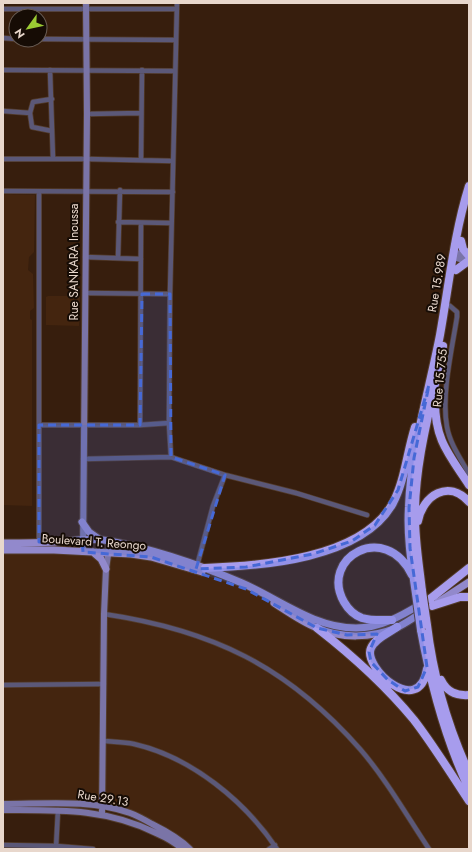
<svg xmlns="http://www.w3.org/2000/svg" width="472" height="852" viewBox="0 0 472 852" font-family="Jost,sans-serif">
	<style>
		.built { fill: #44250f }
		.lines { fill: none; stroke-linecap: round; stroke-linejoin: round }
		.street-casing { stroke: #533c2c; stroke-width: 6 }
		.secondary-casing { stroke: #533c2c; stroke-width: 8 }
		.primary-casing { stroke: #533c2c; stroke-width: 9 }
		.highway-casing { stroke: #533c2c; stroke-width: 10 }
		.street { stroke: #5b5878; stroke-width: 4.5 }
		.secondary { stroke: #7a74a7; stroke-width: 6 }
		.primary { stroke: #9289cc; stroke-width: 7 }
		.highway { stroke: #a79ced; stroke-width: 8 }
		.highway-bridge-casing { stroke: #533c2c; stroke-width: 10; stroke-linecap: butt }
		.highway-bridge { stroke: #a79ced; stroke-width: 8 }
		.marked { fill: #4669d6; fill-opacity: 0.2; stroke: #4669d6; stroke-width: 3; stroke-dasharray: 8 5; stroke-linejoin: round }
		.labels { text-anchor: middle; stroke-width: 4; stroke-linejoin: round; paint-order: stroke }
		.street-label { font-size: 12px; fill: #e8d7cc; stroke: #160c05 }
	</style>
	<rect width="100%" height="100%" fill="#371e0d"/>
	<path class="built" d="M3,194L35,195L34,252L29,257L28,270L33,274L34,308L30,311V319L32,320V506L3,505Z
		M48,296H80L79,326L46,325V297Z
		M3,550L131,554L196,570L246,589L317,628L415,721L469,801V849H190L129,813L103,807L3,804Z"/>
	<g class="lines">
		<g class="street-casing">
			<path id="street" d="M3,9H177
				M3,38L16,39
				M40,39L176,40
				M3,70L175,71
				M50,70L53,159
				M3,111L30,113
				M87,114L141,113
				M52,131L32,127L30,113L33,102L52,99
				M3,159H87L173,161
				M141,160L142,70
				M3,191L173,192
				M118,222L171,223
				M85,257L141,259
				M118,258L120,190
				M85,293L170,294
				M450,306L457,312V317C452,349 441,395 447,427C450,444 461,459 469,474
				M39,425H140L169,423
				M140,425L141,223
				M171,457L169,423L170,294L177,3
				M83,459L171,457L225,475L296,493L367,515
				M39,542V192
				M197,566L213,506L225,475
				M104,614C212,630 287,666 360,749C386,779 407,816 429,849
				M3,685L104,684
				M104,741C114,742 124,742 134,744C191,757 245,801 277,849
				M3,845L56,846L93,849
				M56,848L58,810
				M269,849L275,845"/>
		</g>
		<g class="secondary-casing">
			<path id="secondary" d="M454,252L469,257
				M453,257L469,262
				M83,552L87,114L86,3
				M3,804C44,804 91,799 130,813C138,816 145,820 152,824C166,831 179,838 190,849
				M3,810C58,810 106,808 156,833C165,837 175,842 182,849
				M102,814L104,614L106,569L110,541"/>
		</g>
		<g class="primary-casing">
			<path id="primary" d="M82,522L89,532L99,539
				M3,543C20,543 37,543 55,542C73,541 91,537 109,541C154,549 200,565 242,583C279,599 314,628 356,628C380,628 401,616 421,604
				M3,550H54L131,554L151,557L202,572
				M93,552L101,559L106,569
				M438,602L469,582
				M274,603C288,612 302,622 317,628C341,639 372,638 396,628C405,624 414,617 423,612"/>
		</g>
		<g class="highway-casing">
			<path id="highway" d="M461,241L463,249L469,256
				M456,270L467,262
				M435,401C435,440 448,453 469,485
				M418,521C423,495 449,479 469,502
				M205,568C262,566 362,559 393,503C405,480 407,452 415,427
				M422,591C419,564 414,536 415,509C416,454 433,400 443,346
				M416,594C412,566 407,536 409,507C411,449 429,392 440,335C449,285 454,234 469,186
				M430,599L469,568
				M432,606L460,597H469
				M392,620C382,620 372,621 362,618C354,615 348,609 344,602C319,558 385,520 412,575
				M427,625C433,675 448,727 469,773
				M397,627C389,633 375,638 371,648C362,667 419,719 427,669
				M317,628C353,656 386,686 414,720C434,746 451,774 469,801
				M421,630C431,685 445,738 469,789
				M441,680C447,692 456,696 469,695"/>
		</g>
		<use href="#street" class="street"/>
		<use href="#secondary" class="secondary"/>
		<use href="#primary" class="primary"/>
		<use href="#highway" class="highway"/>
		<g class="highway-bridge-casing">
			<path id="highway-bridge" d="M422,591L427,625
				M416,594L421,630"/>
		</g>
		<use href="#highway-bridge" class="highway-bridge"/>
	</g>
	<path class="marked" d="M142,294H170L171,457L225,475L196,569L246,567L313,554L352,541L375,525L398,490L429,385L414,458L409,508L410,548L427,667L418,687L405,691L388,680L371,662L369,652L377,634L347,635L317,628L246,589L151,557L83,552L82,539L39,542V425H140Z"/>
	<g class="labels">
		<g class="street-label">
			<text transform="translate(74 262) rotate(-90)" y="4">Rue SANKARA Inoussa</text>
			<text transform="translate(437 283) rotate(-80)" y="4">Rue 15.989</text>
			<text transform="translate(440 378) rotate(-84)" y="4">Rue 15.755</text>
			<text transform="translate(94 542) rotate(4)" y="4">Boulevard T. Reongo</text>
			<text transform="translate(103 798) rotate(9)" y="4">Rue 29.13</text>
		</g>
	</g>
	<rect width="472" height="852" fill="none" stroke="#e8d7cc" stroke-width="8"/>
	<g transform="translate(28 28) rotate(237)"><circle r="19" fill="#160c05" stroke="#6a5d55"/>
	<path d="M0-3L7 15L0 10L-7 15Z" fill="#9bcb33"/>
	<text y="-6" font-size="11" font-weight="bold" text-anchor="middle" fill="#e8d7cc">N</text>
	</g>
</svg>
